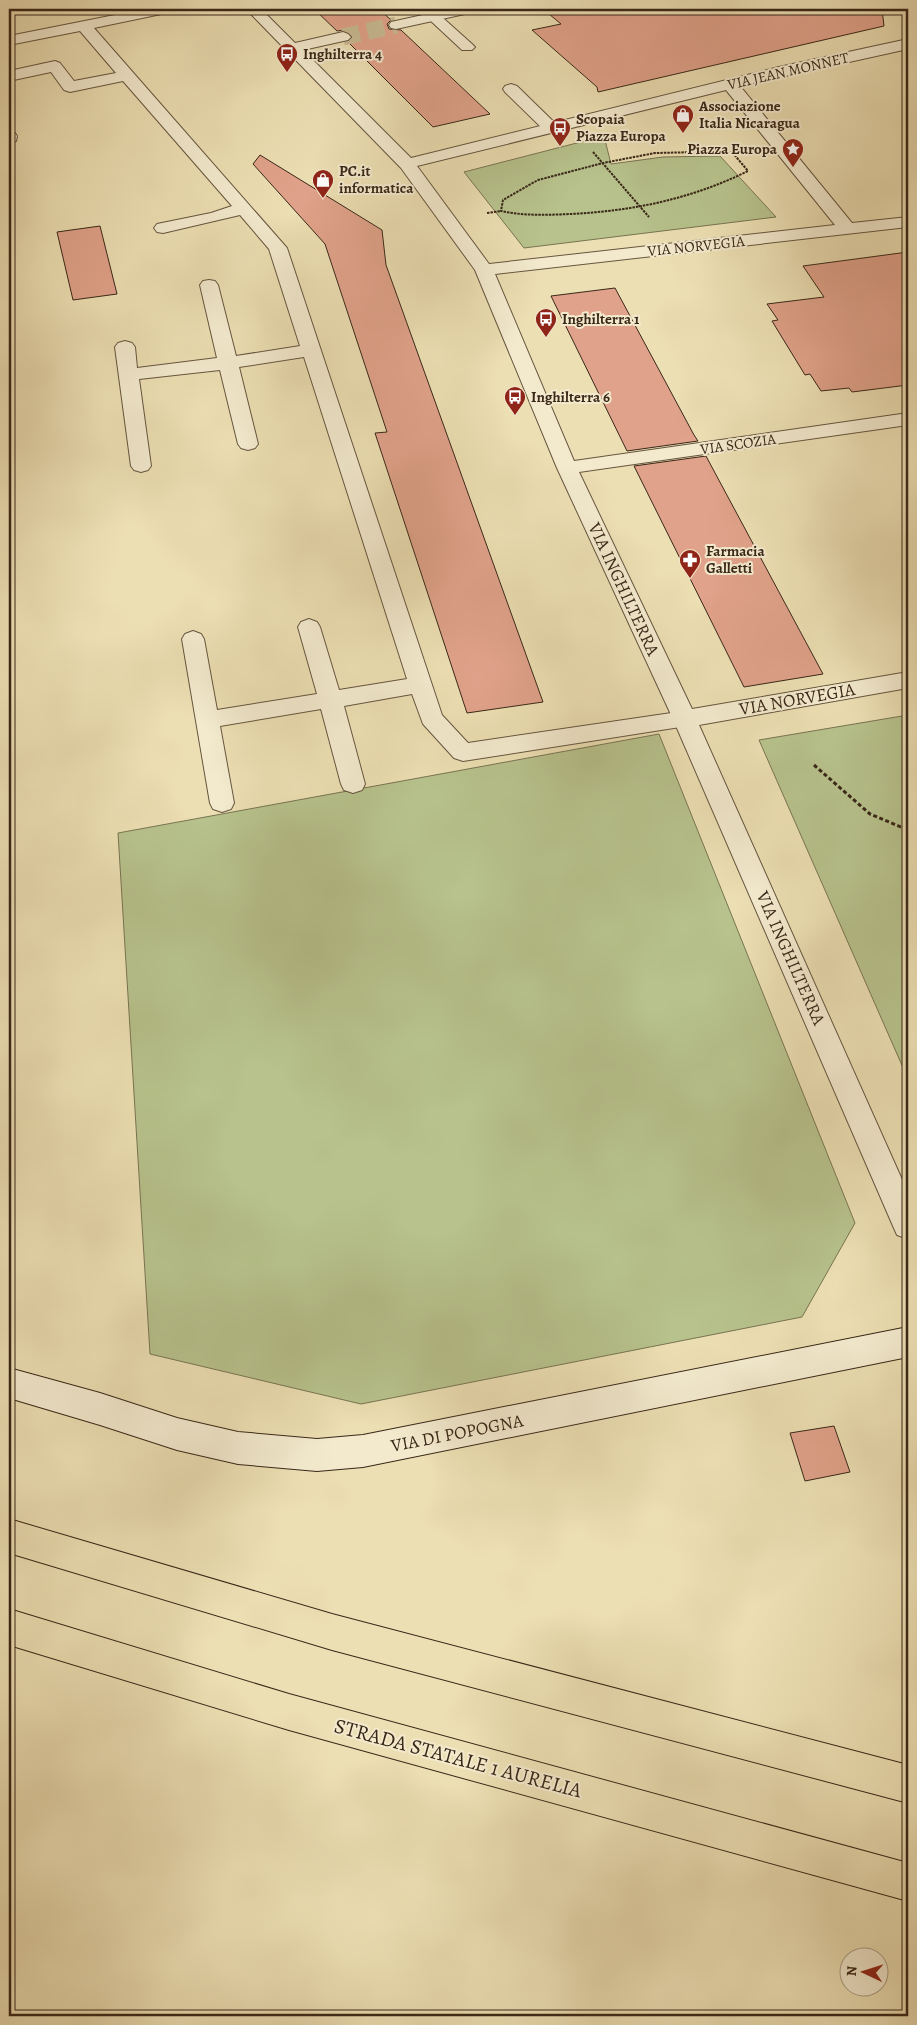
<svg xmlns="http://www.w3.org/2000/svg" width="917" height="2025" viewBox="0 0 917 2025" font-family="Alegreya,serif">
	<style>
		.green { fill: #b7c28c; stroke: #787452 }
		.building { fill: #e0a28a; stroke: #392718 }
		.lines { fill: none; stroke-linecap: round; stroke-linejoin: round }
		.minor-tunnel { stroke: #c8ba94; stroke-width: 17; stroke-dasharray: 17 8; stroke-linecap: butt }
		.service-casing { stroke: #66553f; stroke-width: 2 }
		.minor-casing { stroke: #66553f; stroke-width: 2 }
		.secondary-casing { stroke: #392718; stroke-width: 2 }
		.trunk-casing { stroke: #392718; stroke-width: 2 }
		.path-far1 { stroke: #392718; stroke-width: 2; stroke-dasharray: 2.5 1; stroke-linecap: butt }
		.path { stroke: #392718; stroke-width: 3; stroke-dasharray: 4 2.5; stroke-linecap: butt }
		.service { fill: #f3eace; fill-rule: evenodd }
		.minor { fill: #f3eace; fill-rule: evenodd }
		.secondary { fill: #f3eace; fill-rule: evenodd }
		.trunk { fill: #ecdfb3; fill-rule: evenodd }
		.labels { text-anchor: middle; stroke-width: 4; stroke-linejoin: round; paint-order: stroke }
		.far-poi-label { font-size: 15px; font-weight: bold; fill: #392718; stroke: #f3eace; text-anchor: start }
		.far-street-label { font-size: 15px; fill: #392718; stroke: #f3eace }
		.street-label { font-size: 18px; fill: #392718; stroke: #f3eace }
		.near-street-label { font-size: 21px; fill: #392718; stroke: #f3eace }
	</style>
	<rect width="100%" height="100%" fill="#ecdfb3"/>
	<filter id="stains"><feTurbulence type="fractalNoise" baseFrequency=".004" numOctaves="4"/><feColorMatrix values="0 0 0 0 .2 0 0 0 0 .09 0 0 0 0 .02 0 0 0 .5 -.17"/></filter>
	<radialGradient id="worn" r=".72"><stop offset=".6" stop-color="#630" stop-opacity="0"/><stop offset="1" stop-color="#630" stop-opacity=".3"/></radialGradient>
	<path class="green" d="M604,136L611,164L663,157L720,156L776,217L524,248L464,172Z
		M908,715V1079L759,740Z
		M659,734L855,1223L802,1317L361,1404L150,1354L118,833Z"/>
	<path class="building" d="M314,9H379L391,20L387,24L389,29L401,30L490,114L433,127L348,42L353,37L349,33L344,30L337,31Z
		M543,9H882L884,26L598,92L597,87L532,30L561,24Z
		M260,155L382,230L386,265L543,702L467,713L375,433L387,432L325,244L253,164Z
		M100,226L117,294L73,300L57,232Z
		M908,252V385L852,392L849,388L821,391L810,374L805,375L772,321L778,320L767,304L824,297L803,266Z
		M615,288L694,435L698,441L627,451L551,296Z
		M706,456L714,471L823,674L744,687L634,466Z
		M834,1426L850,1472L805,1481L790,1433Z"/>
	<g class="lines">
		<path class="minor-tunnel" d="M343,37L396,25"/>
		<g class="service-casing">
			<path id="service" d="M145,9H173L171,12L166,13L94,28L287,248L442,715L468,743L685,711L693,713L697,719L693,725L463,761L454,758L423,724L412,694L344,706L365,784L362,790L353,793L344,790L341,784L321,709L220,726L234,803L231,809L222,812L213,809L210,803L182,639L185,634L193,631L201,634L204,639L217,710L317,694L298,627L301,622L309,619L317,622L320,627L339,690L407,679L304,357L239,367L258,444L255,448L248,450L241,448L238,444L220,370L139,379L151,466L148,470L141,472L134,470L131,466L115,347L118,343L125,341L132,343L135,347L137,368L217,358L200,285L203,281L209,280L215,281L218,285L236,356L300,346L269,249L240,215L163,233L157,232L154,228L157,224L211,213L232,206L123,81L70,92L64,90L51,72L9,81V71L55,61L60,63L74,81L116,73L80,31L9,45V36Z
				M418,9H433L472,44L475,47L472,50H462Z
				M511,84L517,86L558,126L560,129L558,132H546L505,92L503,89L505,86Z
				M9,131L15,133L17,136L16,141L9,143Z"/>
		</g>
		<g class="minor-casing">
			<path id="minor" d="M246,9H261L295,43L343,32L348,34L351,37L348,40L303,50L411,158L779,67L908,39V49L740,86L852,223L908,217V227L495,274L574,461L908,413V425L579,472L692,709L908,672V688L699,725L908,1193V1239L897,1235L893,1226L673,719L557,468L475,270L401,168ZM726,90L835,225L489,264L417,166Z
				M450,9H476L474,12L396,29L391,28L389,25L391,22Z"/>
		</g>
		<g class="secondary-casing">
			<path id="secondary" d="M908,1327V1357L363,1467L317,1471L238,1464L177,1450L100,1425L9,1398V1368L100,1393L177,1418L238,1432L317,1439L363,1435Z"/>
		</g>
		<g class="trunk-casing">
			<path id="trunk" d="M9,1519L332,1614L908,1765V1803L332,1650L9,1553Z
				M9,1609L289,1694L908,1863V1901L289,1730L9,1645Z"/>
		</g>
		<path class="path-far1" d="M593,152L649,217
			M701,152H732L748,171C691,199 633,211 570,214C547,215 524,216 501,211L503,200L538,180L603,163L655,153Z
			M487,213L501,211"/>
		<path class="path" d="M814,765L870,814L908,830"/>
		<use href="#service" class="service"/>
		<use href="#minor" class="minor"/>
		<use href="#secondary" class="secondary"/>
		<use href="#trunk" class="trunk"/>
	</g>
	<defs>
		<g id="bus-pin" transform="scale(1.125)"><path d="M0 17L-7.5 6A9.5 9.5 0 1 1 7.5 6Z" fill="#8f2418" stroke="#f3eace"/><path d="M-5-6H5V4H4V6H2V4H-2V6H-4V4H-5ZM-3.5-4V0h7V-4ZM-3.5 1.2v1.5H-2V1.2ZM2 1.2v1.5H3.5V1.2Z" fill="#fff"/></g>
		<g id="shop-pin" transform="scale(1.125)"><path d="M0 17L-7.5 6A9.5 9.5 0 1 1 7.5 6Z" fill="#8f2418" stroke="#f3eace"/><path d="M-5-2.5h2.3a2.7 3.5 0 0 1 5.4 0H5L5.5 6h-11ZM-1.5-2.5h3a1.5 2.3 0 0 0-3 0Z" fill="#fff"/></g>
		<g id="sight-pin" transform="scale(1.125)"><path d="M0 17L-7.5 6A9.5 9.5 0 1 1 7.5 6Z" fill="#8f2418" stroke="#f3eace"/><path d="M0-6L1.8-2.2L6-1.7L2.9 1.2L3.7 5.4L0 3.3L-3.7 5.4L-2.9 1.2L-6-1.7L-1.8-2.2Z" fill="#fff"/></g>
		<g id="pharmacy-pin" transform="scale(1.125)"><path d="M0 17L-7.5 6A9.5 9.5 0 1 1 7.5 6Z" fill="#8f2418" stroke="#f3eace"/><path d="M-2-6h4v4h4v4h-4v4h-4v-4h-4v-4h4Z" fill="#fff"/></g>
	</defs>
	<g fill-rule="evenodd">
		<use href="#bus-pin" x="287" y="54"/>
		<use href="#shop-pin" x="683" y="115"/>
		<use href="#bus-pin" x="560" y="128"/>
		<use href="#sight-pin" x="793" y="149"/>
		<use href="#shop-pin" x="323" y="180"/>
		<use href="#bus-pin" x="546" y="319"/>
		<use href="#bus-pin" x="515" y="397"/>
		<use href="#pharmacy-pin" x="690" y="560"/>
	</g>
	<g class="labels">
		<g class="far-poi-label">
			<text x="303" y="59">Inghilterra 4</text>
			<text x="699" y="111">Associazione<tspan x="699" dy="17">Italia Nicaragua</tspan></text>
			<text x="576" y="124">Scopaia<tspan x="576" dy="17">Piazza Europa</tspan></text>
			<text x="777" y="154" text-anchor="end">Piazza Europa</text>
			<text x="339" y="176">PC.it<tspan x="339" dy="17">informatica</tspan></text>
			<text x="562" y="324">Inghilterra 1</text>
			<text x="531" y="402">Inghilterra 6</text>
			<text x="706" y="556">Farmacia<tspan x="706" dy="17">Galletti</tspan></text>
		</g>
		<g class="far-street-label">
			<text transform="translate(788 71) rotate(-13)" y="5">VIA JEAN MONNET</text>
			<text transform="translate(696 246) rotate(-6)" y="5">VIA NORVEGIA</text>
			<text transform="translate(738 444) rotate(-8)" y="5">VIA SCOZIA</text>
		</g>
		<g class="street-label">
			<text transform="translate(624 589) rotate(65)" y="6">VIA INGHILTERRA</text>
			<text transform="translate(797 699) rotate(-10)" y="6">VIA NORVEGIA</text>
			<text transform="translate(791 958) rotate(66)" y="6">VIA INGHILTERRA</text>
			<text transform="translate(457 1433) rotate(-11)" y="6">VIA DI POPOGNA</text>
		</g>
		<g class="near-street-label">
			<text transform="translate(458 1758) rotate(15)" y="7">STRADA STATALE 1 AURELIA</text>
		</g>
	</g>
	<rect width="917" height="2025" fill="none" stroke="#ecdfb3" stroke-width="30"/>
	<rect x="10" y="10" width="897" height="2005" fill="none" stroke="#392718" stroke-width="2.5"/>
	<rect x="15" y="15" width="887" height="1995" fill="none" stroke="#392718"/>
	<g transform="translate(864 1972) rotate(274)"><circle r="24" fill="#f3eace" stroke="#a99c85"/>
	<path d="M0-4L9 19L0 12L-9 19Z" fill="#8f2418"/>
	<text y="-8" font-size="14" font-weight="bold" text-anchor="middle" fill="#392718">N</text>
	</g>
	<rect width="100%" height="100%" filter="url(#stains)"/>
	<rect width="100%" height="100%" fill="url(#worn)"/>
</svg>
